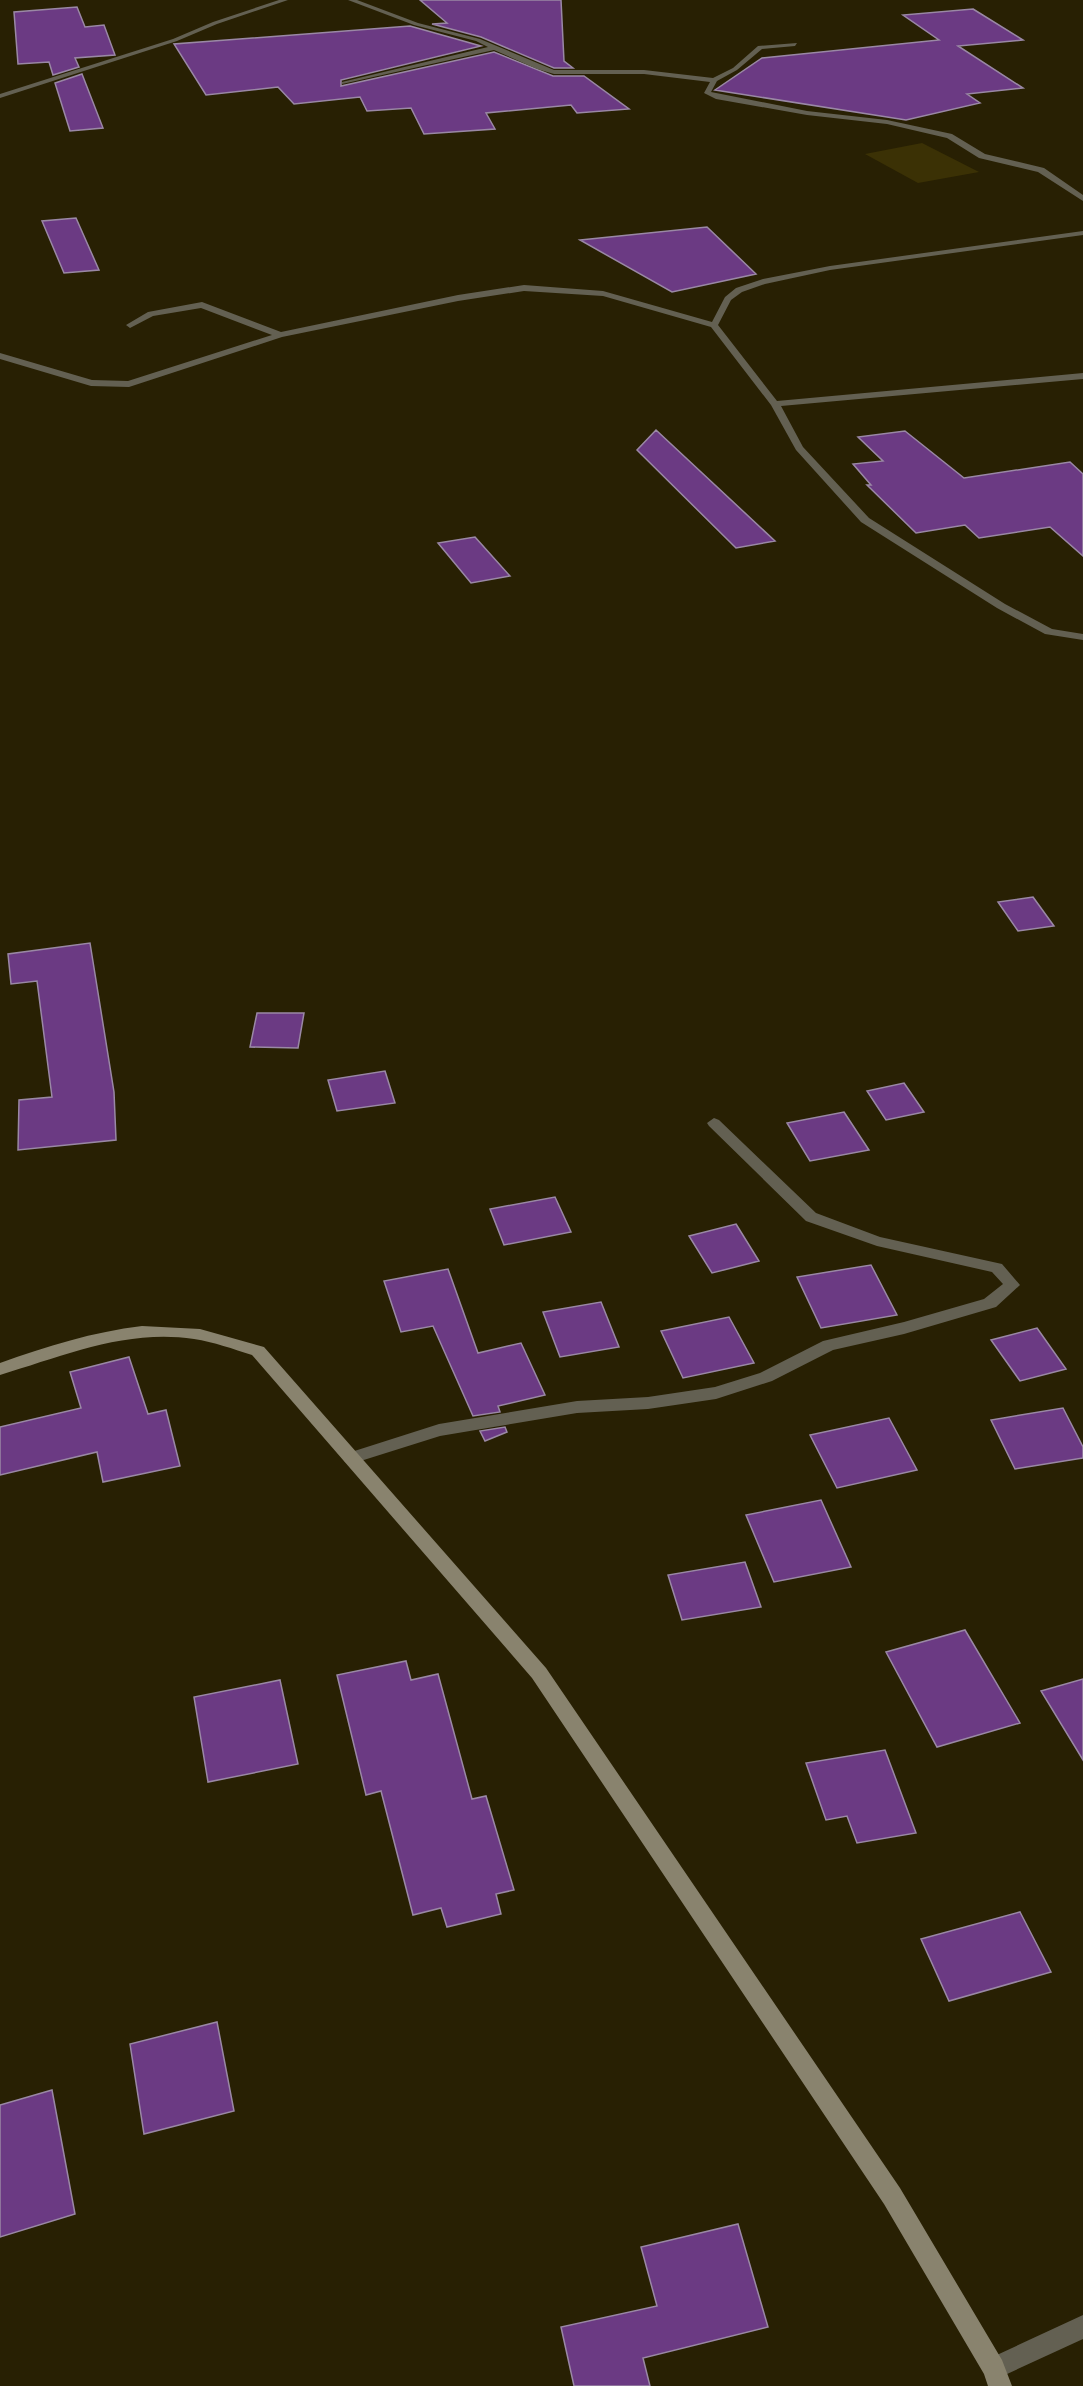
<svg xmlns="http://www.w3.org/2000/svg" width="1083" height="2386" viewBox="0 0 1083 2386" font-family="Lato,sans-serif">
	<style>
		.green { fill: #3b3105 }
		.building { fill: #6b3a83; stroke: #9a88a5; stroke-width: 1.5 }
		.lines { fill: none; stroke-linecap: round; stroke-linejoin: round }
		.street { fill: #636052; fill-rule: evenodd }
		.secondary { fill: #89836e; fill-rule: evenodd }
	</style>
	<rect width="100%" height="100%" fill="#282003"/>
	<path class="green" d="M922,143L979,172L918,183L865,154Z"/>
	<path class="building" d="M420,0H561L564,61L573,68H554L481,37L432,24L447,23Z
		M77,7L85,27L104,25L115,55L75,58L79,67L53,75L49,62L18,64L14,12Z
		M973,9L1023,40L958,46L1023,88L967,94L980,103L906,120L715,90L762,58L939,40L903,15Z
		M410,26L481,46L341,80V86L494,52L553,76H584L629,109L577,113L571,105L486,113L495,129L424,134L411,108L367,111L360,97L294,104L278,87L206,95L174,44Z
		M82,74L103,128L70,131L55,83Z
		M76,218L99,270L64,273L42,221Z
		M707,227L756,274L672,292L580,240Z
		M656,430L775,541L736,548L637,450Z
		M905,431L964,478L1070,462L1083,474V556L1050,527L979,538L965,525L916,533L867,485H871L853,464L883,461L858,437Z
		M475,537L510,576L471,583L438,543Z
		M1033,897L1054,926L1018,931L998,902Z
		M90,943L114,1092L116,1140L18,1150L19,1100L52,1097L37,981L11,984L8,954Z
		M257,1013H304L298,1048L250,1047Z
		M385,1071L395,1103L337,1111L328,1080Z
		M904,1083L924,1112L886,1120L867,1091Z
		M844,1112L869,1150L810,1161L787,1123Z
		M555,1197L571,1232L504,1245L490,1209Z
		M736,1224L759,1261L712,1273L689,1236Z
		M871,1265L897,1315L821,1328L797,1277Z
		M448,1269L478,1353L521,1343L545,1395L498,1406L500,1412L473,1416L433,1326L401,1332L384,1281Z
		M601,1302L619,1347L560,1357L543,1312Z
		M729,1317L754,1363L683,1378L661,1331Z
		M1037,1328L1066,1369L1020,1381L991,1340Z
		M129,1357L148,1414L166,1410L180,1466L103,1482L97,1452L0,1475V1427L81,1408L70,1372Z
		M1063,1408L1083,1447V1458L1015,1469L991,1420Z
		M889,1418L917,1470L837,1488L810,1435Z
		M505,1427L507,1432L485,1441L480,1431Z
		M821,1500L851,1567L774,1582L746,1515Z
		M745,1562L761,1607L682,1620L668,1575Z
		M965,1630L1020,1723L937,1747L886,1652Z
		M406,1661L411,1680L438,1674L472,1799L486,1796L514,1890L496,1894L501,1914L447,1927L441,1908L413,1915L381,1791L366,1795L337,1675Z
		M1083,1679V1760L1041,1691Z
		M280,1680L298,1764L208,1782L194,1697Z
		M885,1750L916,1833L857,1843L847,1816L826,1820L806,1763Z
		M1020,1912L1051,1972L949,2001L921,1939Z
		M217,2022L234,2111L144,2134L130,2044Z
		M52,2090L75,2214L0,2237V2105Z
		M738,2224L768,2327L643,2358L650,2386H574L561,2327L657,2306L641,2247Z"/>
	<g class="lines">
		<path class="street" d="M279,0H288L217,24L177,41L0,98V94L173,39L213,22Z
			M348,0H357L418,23L480,39L554,70H644L713,78L733,68L758,46L797,43L795,46L762,49L737,70L717,81L711,92L807,111L887,120L952,134L985,154L1044,168L1083,195V201L1038,172L979,158L947,138L887,124L807,115L716,99L704,93L710,82L644,74H554L537,69L494,50L342,84V82L488,47L476,41L414,25Z
			M1083,231V235L830,270L765,284L742,292L731,300L718,325L777,401L1083,373V379L781,406L803,447L869,518L1005,604L1052,629L1083,634V640L1045,634L997,608L861,522L796,450L771,405L711,327L603,296L524,291L458,301L282,337L129,387L91,386L0,359V353L92,380L128,381L272,335L201,308L153,316L130,328L126,325L148,312L202,302L281,332L458,295L524,285L603,291L712,322L725,297L736,288L763,279L830,266Z
			M714,1118L719,1120L816,1213L880,1237L1002,1264L1020,1285L996,1307L904,1334L833,1350L772,1381L716,1399L648,1409L577,1413L440,1436L351,1464L345,1462L343,1458L345,1454L439,1424L577,1401L648,1397L715,1387L760,1373L823,1341L904,1322L984,1299L1003,1284L992,1272L877,1246L806,1221L709,1126L707,1123Z
			M1083,2315V2339L994,2380L986,2376L982,2368L986,2360Z"/>
		<path class="secondary" d="M142,1326L200,1329L264,1347L546,1668L900,2188L1002,2360L1012,2386H988L984,2374L884,2204L532,1678L252,1355C233,1349 214,1342 194,1339C125,1329 64,1356 0,1375V1363C47,1346 93,1332 142,1326Z"/>
	</g>
</svg>
